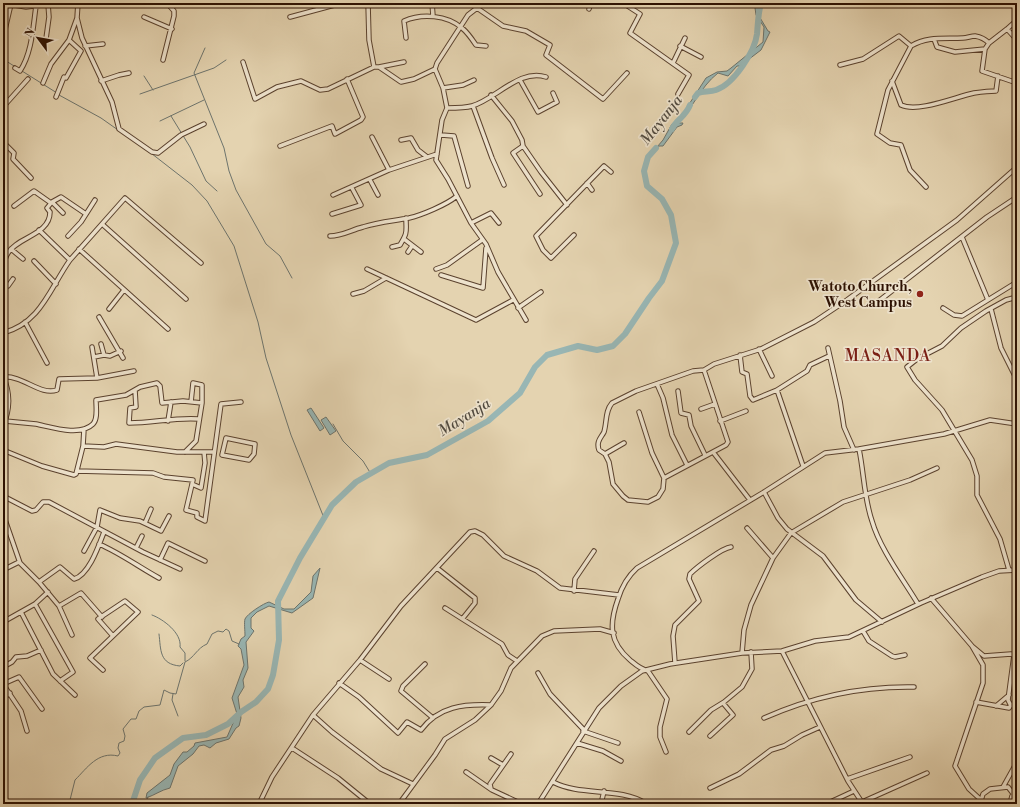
<svg xmlns="http://www.w3.org/2000/svg" width="1020" height="807" viewBox="0 0 1020 807" font-family="'Libre Bodoni',serif">
	<style>
		.water { fill: #98b6b4; stroke: #6d746d }
		.lines { fill: none; stroke-linecap: round; stroke-linejoin: round }
		.stream { stroke: #6d746d; stroke-width: 1 }
		.river { stroke: #98b6b4; stroke-width: 6 }
		.minor-casing { stroke: #5b422e; stroke-width: 5.5 }
		.minor { stroke: #ede2cc; stroke-width: 3.5 }
		.poi-dot { fill: #8f2418; stroke: #ede2cc; stroke-width: 1.5 }
		.labels { text-anchor: middle; stroke-width: 3.5; stroke-linejoin: round; paint-order: stroke }
		.poi-label { font-size: 14px; font-weight: bold; fill: #2d1102; stroke: #ede2cc; text-anchor: end }
		.water-label { font-size: 15px; font-style: italic; fill: #524b40; stroke: #ede2cc }
		.quarter-label { font-size: 16px; letter-spacing: 1px; fill: #7a1f14; stroke: #ede2cc }
	</style>
	<rect width="100%" height="100%" fill="#e4d3b0"/>
	<filter id="stains"><feTurbulence type="fractalNoise" baseFrequency=".005" numOctaves="4"/><feColorMatrix values="0 0 0 0 .2 0 0 0 0 .09 0 0 0 0 .02 0 0 0 .5 -.17"/></filter>
	<radialGradient id="worn" r=".72"><stop offset=".6" stop-color="#630" stop-opacity="0"/><stop offset="1" stop-color="#630" stop-opacity=".3"/></radialGradient>
	<path class="water" d="M759,3H763L758,9L759,16L768,31L770,32L761,50L740,66H737L728,76L718,73C699,88 694,108 677,123H683L682,125L677,127L663,146H659L655,152L651,154L663,140L672,124L684,112L706,78L717,72L727,71L731,68L763,42L764,27L756,15L755,8Z
		M311,408L324,428L320,431L307,410Z
		M326,417L336,431L330,435L321,420Z
		M320,568L313,598L292,613L269,606L257,612L251,618V628L254,631L246,642L248,668L243,680L244,687L238,697L241,718L239,726L236,728L229,739L216,743L210,748L204,745L199,746L193,754L178,766L170,788C161,790 155,795 146,798L147,793L170,775L174,764L183,752H187L194,746L195,743L227,737L237,714L232,698L244,665L241,649L238,646L241,639L245,636C245,631 244,622 245,619C247,614 264,603 269,602L284,609H294L311,592L313,576Z"/>
	<g class="lines">
		<path class="stream" d="M205,48L194,73L224,148L229,171L236,190L266,244L280,256L292,278
			M3,59L14,66
			M22,71L57,93
			M144,76L153,90
			M140,94L214,68L226,60
			M59,95L101,118L118,130
			M171,116L190,147L206,181L217,191
			M160,121L204,100
			M147,150L192,185L207,201L234,246L258,322L266,358L291,435L324,518
			M333,424L343,441L363,461L371,474
			M152,615C163,619 182,633 180,647L185,653V661
			M159,634C161,650 159,664 180,666L183,663
			M173,694L172,700L178,716
			M148,797L146,801L148,804
			M69,804L75,780C87,768 98,751 118,756L120,753L118,748L119,743L124,741L125,736L123,729L131,719H136L139,711L144,707L160,705L164,690L170,693L176,694L185,662C194,658 197,648 207,644L212,634L218,631L223,632L226,629L229,631L232,641L239,644"/>
		<path class="river" d="M695,97L698,93C703,91 710,92 716,90C734,84 755,51 757,34C758,23 758,14 761,3
			M672,129C676,120 686,116 690,105
			M132,804L140,780L155,758L183,738L206,735L228,724L241,712L256,702L268,689L273,675L279,640L278,601L300,558L332,505L356,482L389,463L427,455L488,421L520,393L535,367L547,355L578,346L597,350L613,346L625,334L649,298L662,281L676,243L671,215L662,199L647,186L644,171L648,157L656,148"/>
		<g class="minor-casing">
			<path id="minor" d="M3,3L26,7L57,3
				M78,3L77,18L82,38L112,102L119,129L152,152L158,153L181,135L204,124
				M368,3L369,40L374,67
				M432,3L433,16
				M479,3L477,8L468,15L437,63L435,69L443,88L447,108L442,120L436,160L448,179L471,223L486,244L498,272L526,320
				M623,3L640,14L630,33L689,75L678,94
				M477,8L503,26L526,31L550,45L546,55L603,99L627,73
				M589,9L591,3
				M1017,13V17
				M144,17L172,29
				M290,17L342,3
				M1007,29L1017,20
				M3,38L11,4
				M406,38L404,21C422,13 447,15 462,28C467,32 472,39 476,45L486,46
				M989,43L1007,29L1017,40
				M45,46L49,17L48,4
				M85,46L103,44
				M680,46L701,57
				M911,46C928,36 944,39 963,38C967,38 971,36 975,36C981,37 985,39 989,43L985,49L955,52L937,47L934,39
				M985,49L982,71L1017,83
				M163,60L174,16V11L167,3
				M243,62L255,99L277,87L301,81L320,90L328,89L374,67H379L401,82L414,79L435,69
				M673,63L685,38
				M840,65L863,59L899,36L911,46L888,90L877,134L890,143L901,145L910,170L926,187
				M379,67L404,62
				M15,68L20,71C32,53 33,27 36,6
				M520,80L538,112L557,102L553,93
				M101,81L119,75L129,73
				M892,81L901,105C918,113 955,97 974,93C981,92 988,91 996,91L998,76
				M43,83L51,64L69,40L77,18
				M443,88L463,85L474,80
				M491,95L512,121L522,140L523,146L541,172L567,205
				M56,97L64,77L66,78L81,51L69,40
				M473,106L492,158L504,185
				M3,107L28,79
				M447,108C455,108 465,108 472,106C496,99 520,68 546,77
				M441,135L454,136L468,186
				M372,137L389,170
				M401,140L411,138L418,150L427,157
				M3,142L14,153L13,159L31,178
				M280,146L332,126L335,134L361,120L363,117L347,79
				M523,146L513,153L540,194
				M370,180L378,195
				M587,183L592,190
				M333,195L389,170L437,154
				M52,202L63,213
				M14,206L34,191L51,203
				M332,214L361,205L352,188
				M471,223L491,213L499,223
				M102,224L186,299
				M574,235L551,258L543,250L536,236L604,166L611,172
				M68,236L81,222L95,200
				M330,236C342,236 351,230 363,227C378,222 393,221 409,218C422,215 446,205 457,196
				M962,237L988,300
				M404,239L421,252
				M392,247L400,245C408,232 406,232 406,218
				M11,249L23,259
				M79,249L168,329
				M408,252L412,246
				M70,260L125,198L201,263
				M34,261L56,284
				M3,268C4,263 5,257 8,253C17,237 50,235 50,212L47,208L52,202L61,197L86,214
				M367,269L476,320L513,300
				M436,269L447,265L482,240
				M441,275L483,288L486,248
				M3,283L8,286L13,279
				M353,294L364,291L386,278
				M875,304L987,217L1017,197
				M518,308L541,292
				M943,308L954,315L962,316L1017,282
				M109,309L124,290
				M991,309L1001,348L1017,380
				M99,317L123,358
				M25,322L47,363
				M3,333C41,323 50,288 70,260L39,230
				M101,344L104,355L110,356L121,351
				M92,347L97,378
				M828,348L840,401L844,427L854,450
				M759,349L772,376
				M740,355L742,372L747,374L750,396L753,400L777,390L807,371L810,365L829,356
				M94,357L104,355
				M3,376C11,394 10,409 3,427
				M3,377C23,375 40,396 57,390L59,379L97,378L134,371
				M657,384L663,398L672,435L687,465
				M135,390L136,407L130,408L129,423C153,423 176,417 199,419
				M777,390L803,466
				M678,391L681,413L689,415L691,426L705,455
				M701,409L715,404
				M639,412L652,453L664,478L663,489L658,497L648,502L628,500L623,496L613,484L609,462L605,454L599,450C596,441 601,438 604,432C607,422 605,411 612,403L636,391L693,371L704,370L714,364L761,349L814,322L847,300L957,220L1017,167
				M5,421C15,422 26,423 36,424C51,427 80,437 93,424C98,419 96,408 96,400L126,395L140,387L157,383L160,386L162,403L183,401L202,403
				M168,421L171,402
				M720,421L746,411
				M226,438L255,444L254,454L249,460L222,455Z
				M83,446L104,447L116,444L177,452H213
				M859,449C864,473 864,498 872,521C880,549 903,579 918,604
				M3,450L42,466L74,475L76,474L83,446L84,429
				M185,452L196,441L202,403V385L193,383L191,402
				M713,452L750,500
				M605,454L624,443
				M77,471L153,473L164,477L193,480L186,510L197,513V517L205,521L221,404L241,402
				M664,478L726,445L728,442L704,370
				M192,484L201,488L205,463L204,452
				M764,492L778,518L787,529L823,556L856,600L882,622
				M3,496L32,511L36,510L43,502H49L143,552L180,569
				M3,514L20,563L39,582L59,606L72,635
				M145,523L151,509
				M747,528L773,558
				M99,544C120,553 139,567 159,578
				M136,548L142,536
				M84,551L97,527L100,510L120,518L140,521L161,531L169,516
				M160,560L168,543L205,561
				M437,568L475,598V603L463,618
				M3,570L19,562
				M1009,570L1000,539L977,495V476L972,460L942,410L915,380L907,367L917,359L942,346L961,328L986,311L1006,300L1017,297
				M39,582L60,567L74,579C89,575 99,545 104,532
				M574,591L575,579L594,551
				M931,598L972,646L984,656L1011,654L1014,655L1008,700L1010,704L1017,706
				M35,604L73,672L60,681
				M59,606L81,593L102,617
				M445,608L502,644L508,655L517,661
				M21,612L53,674L75,695
				M3,622L35,604L48,592
				M863,631L869,641L892,656L895,657L905,655
				M972,646L983,665V683L955,766L969,789L980,799
				M782,651L848,781L863,804
				M742,653L744,630L751,605L773,558L791,533L843,502L910,480L937,468
				M360,660L389,679
				M675,663L673,636L675,625L699,601L689,579L690,574C697,567 722,548 731,547
				M425,664L403,686L401,691L433,718
				M3,667L12,662L16,657L27,656L41,650
				M103,670L90,658L138,612L125,601L98,619L113,636
				M538,673L550,694L584,730
				M339,683L359,697L398,733L407,722L421,730C439,706 464,704 491,705
				M3,698L10,693
				M976,702L1009,708L1011,705
				M996,706L1009,695
				M313,715L332,732L381,769L413,784
				M764,718C811,697 862,686 914,687
				M27,731L21,711L3,684L19,677L42,709
				M583,731L618,743
				M689,732L711,710L724,702L742,687L752,669L751,652
				M710,736L733,715L723,703
				M577,743L603,751L621,761
				M292,748L338,778L370,804
				M666,752L660,737V727L667,699L648,671C640,669 636,665 630,660C609,642 609,624 618,599C622,586 627,577 637,568L764,492L825,453L859,449L944,434L990,420L1017,424
				M491,758L503,765
				M466,772L492,790L522,804
				M847,779L910,757
				M553,782C582,797 618,786 647,804
				M1003,787L1017,762
				M710,788L739,774L771,750L784,746L802,735L820,727
				M491,789L490,784L511,754
				M862,802L927,773
				M259,804L272,777L313,715L360,660L401,606L470,532L475,531L483,535L504,556L537,571L560,588L619,595
				M399,804L435,755L445,739L475,720L491,705L501,691L511,668L542,636L554,631L600,629L614,633
				M538,804L599,708L621,686L642,671L670,664L742,653L782,651L815,641L849,637L921,603L982,577L999,571L1017,570
				M601,804L604,791
				M768,804H772
				M826,804L854,791
				M980,804L983,794L990,789L1008,787L1015,796
				M1010,804L1012,796H1016"/>
		</g>
		<use href="#minor" class="minor"/>
	</g>
	<circle class="poi-dot" cx="920" cy="294" r="4"/>
	<g class="labels">
		<g class="poi-label">
			<text x="912" y="291">Watoto Church,<tspan x="912" dy="16">West Campus</tspan></text>
		</g>
		<g class="water-label">
			<text transform="translate(661 120) rotate(-52)" y="5">Mayanja</text>
			<text transform="translate(464 417) rotate(-32)" y="5">Mayanja</text>
		</g>
		<g class="quarter-label">
			<text x="888" y="361">MASANDA</text>
		</g>
	</g>
	<rect width="1020" height="807" fill="none" stroke="#e4d3b0" stroke-width="16"/>
	<rect x="4" y="4" width="1012" height="799" fill="none" stroke="#2d1102" stroke-width="2"/>
	<rect x="8" y="8" width="1004" height="791" fill="none" stroke="#2d1102"/>
	<g transform="translate(38 38) rotate(302)" stroke="#ede2cc" stroke-width="3" paint-order="stroke">
	<path d="M0-3L7 15L0 10L-7 15Z" fill="#2d1102"/>
	<text y="-6" font-size="11" font-weight="bold" text-anchor="middle" fill="#2d1102">N</text>
	</g>
	<rect width="100%" height="100%" filter="url(#stains)"/>
	<rect width="100%" height="100%" fill="url(#worn)"/>
</svg>
